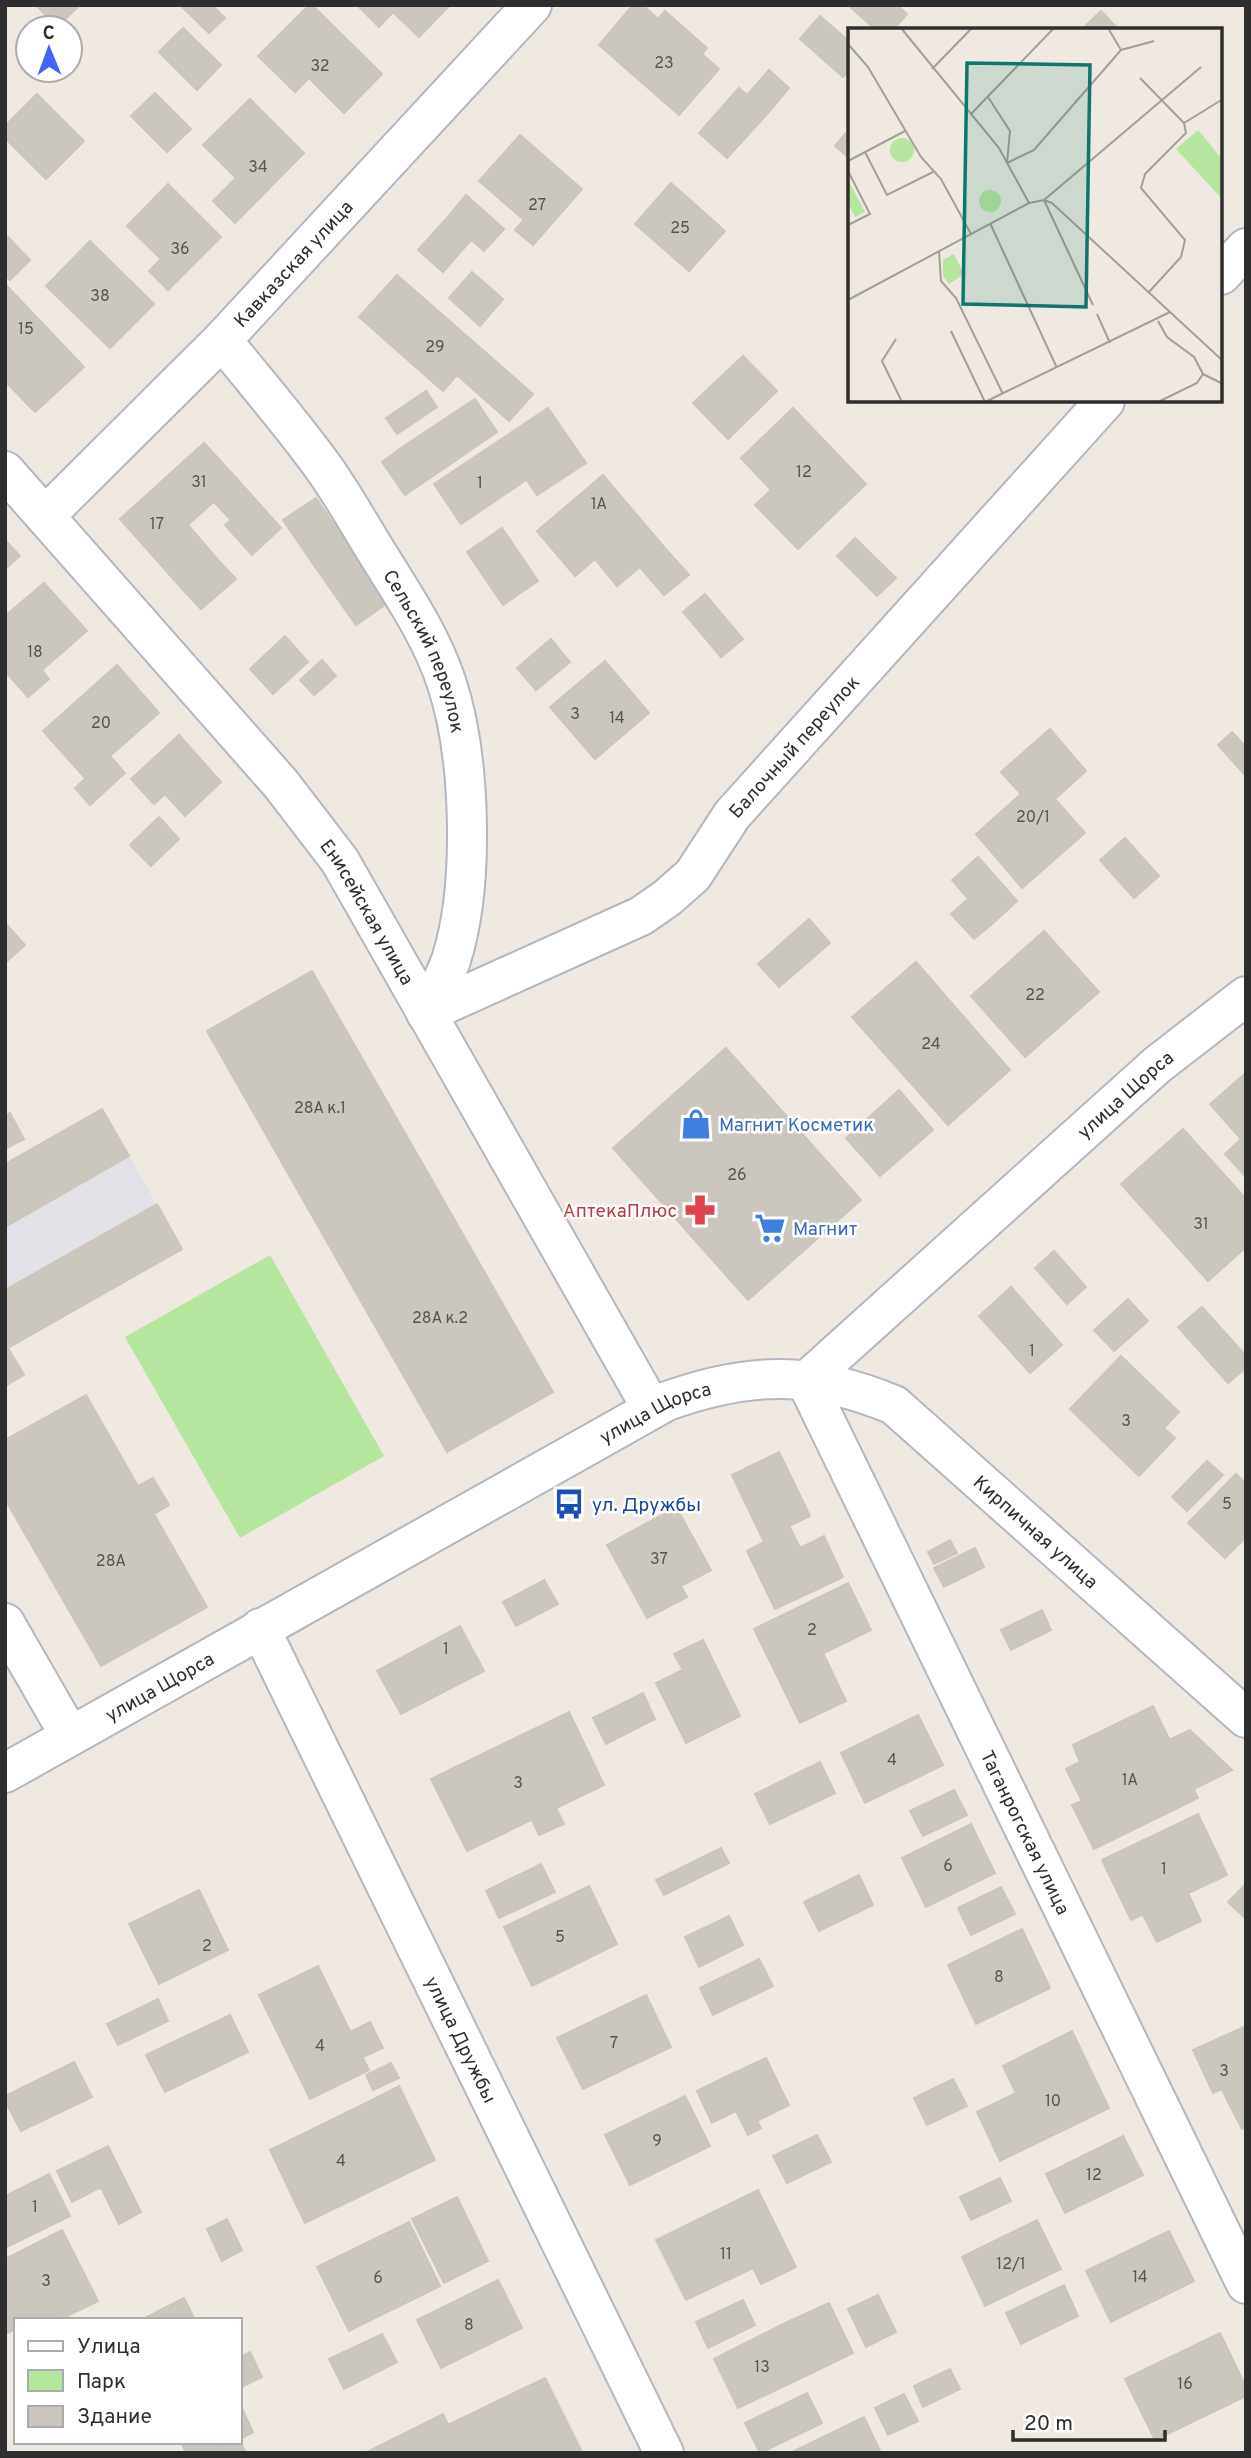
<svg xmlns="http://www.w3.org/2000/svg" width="1251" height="2458" viewBox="0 0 1251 2458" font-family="Overpass,sans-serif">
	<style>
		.industrial { fill: #e3e1e8 }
		.green { fill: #b6e59e }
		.building { fill: #cbc7bf; stroke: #cbc5ba; stroke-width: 2 }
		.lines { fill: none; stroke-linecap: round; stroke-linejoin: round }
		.minor-casing { stroke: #b4b7c1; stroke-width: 42 }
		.minor { stroke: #fff; stroke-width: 38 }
		.labels { text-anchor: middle; stroke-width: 5; stroke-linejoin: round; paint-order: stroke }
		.number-label { font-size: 16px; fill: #555452 }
		.street-label { font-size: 19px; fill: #2e2e2e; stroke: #fff }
		.shop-label { font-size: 19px; fill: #366cbe; stroke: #fff; text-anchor: start }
		.health-label { font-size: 19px; fill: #be3a42; stroke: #fff; text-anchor: end }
		.transit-label { font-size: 19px; fill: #164399; stroke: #fff; text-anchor: start }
		.inset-road { fill: none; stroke: #a29e99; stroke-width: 2 }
		.view { fill: #0f766e; fill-opacity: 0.15; stroke: #0f766e; stroke-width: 3.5 }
		.inset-edge { fill: none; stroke: #2e2e2e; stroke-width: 3.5 }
	</style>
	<rect width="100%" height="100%" fill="#efe9e1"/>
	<path class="industrial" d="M102,1109L182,1249L8,1348L24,1375L5,1386V1164Z"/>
	<path class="green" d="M270,1255L384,1456L240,1538L125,1337Z"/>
	<path class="building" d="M36,5H80L57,27Z
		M212,5L225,18L209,33L181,6Z
		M309,5H312L382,74L344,113L309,78L295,92L258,56Z
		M357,5H450L419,37L393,12L379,27Z
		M633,5H643L658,19L665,11L707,48L702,54L719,69L679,115L599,45Z
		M848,5H897L907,14L893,30H876Z
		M1101,11L1119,30H1081Z
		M820,16L850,42V69L843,77L800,39Z
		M183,28L221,65L197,90L159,52Z
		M769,70L789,88L768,113L747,95Z
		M739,88L768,113L727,158L699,133Z
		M155,93L191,129L167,152L131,116Z
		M37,94L84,141L46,179L5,138V126Z
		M250,99L304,153L235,223L213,201L236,178L203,145Z
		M850,128V159L835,146Z
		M520,135L582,189L533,245L515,230L524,220L479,181Z
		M671,183L725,231L689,271L635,224Z
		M168,184L221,237L168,290L149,271L161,259L127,226Z
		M466,195L504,229L484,251L447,218Z
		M447,218L472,239L443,272L418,250Z
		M8,237L30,260L10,280L5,275V240Z
		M90,241L154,304L110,348L46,286Z
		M472,272L503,299L480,326L449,298Z
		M397,275L533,394L509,421L457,375L443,391L359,317Z
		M7,286L84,367L35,412L5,381V288Z
		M743,356L777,391L728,439L693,403Z
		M426,391L437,407L397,434L386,418Z
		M475,399L497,432L427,480L404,446Z
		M548,408L586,463L537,495L500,440Z
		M793,408L866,484L798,549L755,505L771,490L741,458Z
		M500,440L526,480L461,524L434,484Z
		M204,443L238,480L153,556L120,519Z
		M404,446L427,480L405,495L382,462Z
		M603,475L664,547L617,586L595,559L575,576L537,531Z
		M238,480L281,528L252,555L225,525L231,520L214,502Z
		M316,498L351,549L318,571L283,520Z
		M188,525L218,560L184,591L153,556Z
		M502,528L538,581L503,605L467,552Z
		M855,538L896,578L877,596L837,556Z
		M5,540L20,556L5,569Z
		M664,547L689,575L664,595L640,567Z
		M351,549L389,602L356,625L318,571Z
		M218,560L236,579L201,609L184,591Z
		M44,583L87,631L42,670L49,679L28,697L5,671V616Z
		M705,594L743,639L721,657L683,612Z
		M285,636L308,662L273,694L250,669Z
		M551,639L570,662L536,690L517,668Z
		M322,660L336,676L314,695L300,680Z
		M605,661L649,713L595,759L550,707Z
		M117,665L159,713L85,778L43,731Z
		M1050,729L1086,771L1055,799L1085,833L1022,888L976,834L1021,794L1001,772Z
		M1232,732L1246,747L1245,775L1218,745Z
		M179,735L221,782L185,816L165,794L154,804L131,779Z
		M110,756L125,773L90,805L75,788Z
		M159,817L179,839L151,866L130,845Z
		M1125,838L1159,876L1134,898L1100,860Z
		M978,857L1017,901L991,925L952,880Z
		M968,899L991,925L974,939L951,914Z
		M809,919L830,943L779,987L758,964Z
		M5,923L25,945L5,963Z
		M1044,931L1099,992L1025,1057L971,996Z
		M916,962L1010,1070L948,1125L852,1017Z
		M312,971L433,1182L327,1242L207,1031Z
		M726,1048L861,1200L748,1300L613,1148Z
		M1246,1073V1177L1225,1154L1241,1139L1210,1104Z
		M899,1090L933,1130L880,1176L846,1138Z
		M102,1109L129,1156L5,1227V1164Z
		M10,1113L24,1139L5,1149V1116Z
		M1183,1129L1246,1199V1247L1208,1281L1121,1184Z
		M433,1182L553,1392L447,1452L327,1242Z
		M157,1204L182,1249L8,1348L24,1375L5,1386V1290Z
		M1054,1251L1086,1287L1067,1304L1035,1268Z
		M1011,1287L1062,1345L1030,1373L979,1316Z
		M1128,1299L1148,1321L1114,1351L1094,1330Z
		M1202,1307L1246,1356V1368L1228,1383L1178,1327Z
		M1121,1356L1179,1412L1164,1428L1175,1438L1139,1476L1070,1409Z
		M86,1395L207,1607L101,1666L5,1499V1440Z
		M779,1452L810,1516L789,1526L820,1588L775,1609L747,1551L764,1542L732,1475Z
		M1207,1461L1223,1475L1187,1511L1172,1497Z
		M1236,1474L1246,1484V1537L1225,1558L1188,1523Z
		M153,1478L169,1505L154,1514L138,1486Z
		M676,1507L711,1570L681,1586L687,1597L647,1618L607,1545Z
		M824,1536L843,1577L820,1588L800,1548Z
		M950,1540L957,1553L934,1564L928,1552Z
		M975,1548L984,1567L944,1587L934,1568Z
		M544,1580L558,1604L516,1626L503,1602Z
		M848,1583L871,1630L777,1676L754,1629Z
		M1042,1610L1051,1630L1011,1650L1001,1630Z
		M460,1626L484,1671L401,1714L377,1671Z
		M703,1640L740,1716L686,1743L656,1683L683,1670L674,1654Z
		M823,1653L846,1701L800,1723L777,1676Z
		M643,1693L655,1719L606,1744L593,1718Z
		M1153,1706L1198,1798L1094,1849L1072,1805L1082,1801L1066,1769L1080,1762L1073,1745Z
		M569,1712L604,1785L467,1851L431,1779Z
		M918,1715L943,1765L865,1803L841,1753Z
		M1190,1730L1232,1770L1194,1789L1169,1740Z
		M820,1762L835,1793L770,1824L755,1794Z
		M954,1790L967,1815L923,1836L910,1811Z
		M556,1808L564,1824L539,1835L532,1819Z
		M1198,1814L1227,1875L1131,1920L1102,1860Z
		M971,1824L995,1873L926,1907L902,1858Z
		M721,1848L729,1863L664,1895L656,1880Z
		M541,1864L555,1892L499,1918L486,1891Z
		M859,1875L873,1905L819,1931L804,1902Z
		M1246,1884V1919L1228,1902Z
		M589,1886L617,1944L532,1986L504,1927Z
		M1001,1887L1015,1914L971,1935L958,1908Z
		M199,1890L228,1950L159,1984L129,1924Z
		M1188,1893L1201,1921L1157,1942L1143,1915Z
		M729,1916L743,1945L699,1967L685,1937Z
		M1022,1929L1050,1988L976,2024L948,1965Z
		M759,1959L773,1986L713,2015L700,1988Z
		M318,1966L369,2070L310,2099L259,1995Z
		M646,1995L671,2047L583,2089L557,2038Z
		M158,1999L168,2021L118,2045L107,2024Z
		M230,2015L248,2052L165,2092L146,2055Z
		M370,2022L383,2048L363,2057L350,2032Z
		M1246,2026V2093L1228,2102L1222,2089L1213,2093L1193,2050Z
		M1072,2031L1109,2108L1000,2161L977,2112L1016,2093L1003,2066Z
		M766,2058L781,2089L736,2111L721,2079Z
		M74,2062L92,2097L21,2131L5,2101V2096Z
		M391,2063L399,2078L373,2090L366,2075Z
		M721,2079L736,2111L712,2123L697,2091Z
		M953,2079L967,2106L927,2125L914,2098Z
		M399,2086L435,2160L412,2171L376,2098Z
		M781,2089L789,2105L757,2121L761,2128L748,2135L736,2111Z
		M1246,2093V2127L1242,2129L1228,2102Z
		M685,2096L710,2146L630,2185L605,2135Z
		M376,2098L412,2171L305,2223L270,2150Z
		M817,2135L831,2162L787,2183L773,2156Z
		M1123,2136L1143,2175L1065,2213L1046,2174Z
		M108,2146L141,2212L119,2224L86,2157Z
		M86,2157L101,2187L72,2202L57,2171Z
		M49,2174L70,2216L5,2248V2196Z
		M1000,2178L1011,2201L971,2220L960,2197Z
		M758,2190L796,2267L761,2284L753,2268L686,2300L656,2240Z
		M457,2197L488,2261L444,2283L412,2219Z
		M227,2219L242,2250L222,2261L207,2229Z
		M1037,2220L1061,2269L985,2306L962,2257Z
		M409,2222L440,2286L349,2331L317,2267Z
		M62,2230L98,2301L59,2320H39L38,2318L16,2320V2329L5,2334V2259Z
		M1169,2231L1194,2281L1111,2322L1086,2271Z
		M498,2280L522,2328L441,2368L417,2320Z
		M1064,2285L1078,2316L1021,2344L1006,2313Z
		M878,2295L896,2332L866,2347L848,2309Z
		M184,2298L195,2320H141Z
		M743,2300L755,2325L708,2348L696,2322Z
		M829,2303L853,2353L810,2374L785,2323Z
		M785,2323L810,2374L738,2408L714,2359Z
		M1220,2333L1246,2387V2396L1155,2440L1125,2379Z
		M382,2334L397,2362L344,2389L329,2359Z
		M250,2352L262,2377L240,2388V2357Z
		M950,2369L960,2389L923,2407L914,2386Z
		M545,2378L582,2452L461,2453L448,2425Z
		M807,2393L822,2423L760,2453L745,2423Z
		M904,2394L918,2421L888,2435L875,2408Z
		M240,2404L253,2432L240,2439Z
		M443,2414L461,2453H365Z
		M864,2417L881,2453H790Z
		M240,2441L246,2453H211L232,2442H240Z
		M181,2442H232L211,2453H186Z"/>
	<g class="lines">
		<g class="minor-casing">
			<g id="minor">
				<path d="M1221,275L1246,248"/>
				<path id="s1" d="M222,340C254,380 288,419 318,460C343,493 362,530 384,564C407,601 432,639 446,681C471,755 475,885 451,960C445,978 434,995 426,1013"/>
				<path id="s2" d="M5,471L281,784L340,861L652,1409"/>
				<path id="s3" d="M45,516L222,340L532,5"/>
				<path id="s4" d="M426,1013L641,916L667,898L693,875L732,815L1105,401"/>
				<path id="s5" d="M806,1381L1246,2284"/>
				<path id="s6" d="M806,1381L1157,1065L1246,996"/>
				<path d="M5,1623L70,1736"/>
				<path id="s7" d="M260,1628L664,2453"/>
				<path id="s8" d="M5,1773L667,1401C751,1371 812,1371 894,1405L1246,1718"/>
			</g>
		</g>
		<use href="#minor" class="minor"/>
	</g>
	<defs>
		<g id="shop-bare" transform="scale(2.415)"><path d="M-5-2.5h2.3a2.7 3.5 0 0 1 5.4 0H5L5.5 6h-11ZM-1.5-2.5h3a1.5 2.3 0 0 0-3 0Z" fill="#3f7fe0" stroke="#fff" stroke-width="2.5" paint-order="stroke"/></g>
		<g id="pharmacy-bare" transform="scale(2.415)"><path d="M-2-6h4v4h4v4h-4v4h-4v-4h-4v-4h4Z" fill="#e0444e" stroke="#fff" stroke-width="2.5" paint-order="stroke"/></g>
		<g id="supermarket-bare" transform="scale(2.415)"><path d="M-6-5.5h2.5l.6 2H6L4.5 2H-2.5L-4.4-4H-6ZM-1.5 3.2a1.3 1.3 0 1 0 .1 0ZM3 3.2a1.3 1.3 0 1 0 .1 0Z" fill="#3f7fe0" stroke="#fff" stroke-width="2.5" paint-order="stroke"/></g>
		<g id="bus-bare" transform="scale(2.415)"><path d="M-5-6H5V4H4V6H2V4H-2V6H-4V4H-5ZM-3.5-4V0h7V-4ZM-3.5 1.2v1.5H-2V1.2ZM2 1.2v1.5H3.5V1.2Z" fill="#1a4fb4" stroke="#fff" stroke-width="2.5" paint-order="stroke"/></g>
	</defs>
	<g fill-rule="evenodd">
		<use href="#shop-bare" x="696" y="1124"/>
		<use href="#pharmacy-bare" x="700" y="1210"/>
		<use href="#supermarket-bare" x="770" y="1228"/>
		<use href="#bus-bare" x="569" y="1504"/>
	</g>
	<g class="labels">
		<g class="number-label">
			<text x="664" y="68">23</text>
			<text x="320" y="71">32</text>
			<text x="258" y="172">34</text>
			<text x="537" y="210">27</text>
			<text x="680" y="233">25</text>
			<text x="180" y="254">36</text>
			<text x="100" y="301">38</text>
			<text x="26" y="334">15</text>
			<text x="435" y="352">29</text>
			<text x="804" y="477">12</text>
			<text x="199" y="487">31</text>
			<text x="480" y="488">1</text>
			<text x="599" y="509">1А</text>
			<text x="157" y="529">17</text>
			<text x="35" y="657">18</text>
			<text x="575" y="719">3</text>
			<text x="617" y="723">14</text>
			<text x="101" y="728">20</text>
			<text x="1033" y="822">20/1</text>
			<text x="1035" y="1000">22</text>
			<text x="931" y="1049">24</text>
			<text x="320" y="1113">28А к.1</text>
			<text x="737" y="1180">26</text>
			<text x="1201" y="1229">31</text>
			<text x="440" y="1323">28А к.2</text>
			<text x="1032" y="1356">1</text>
			<text x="1126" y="1426">3</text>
			<text x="1227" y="1509">5</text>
			<text x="659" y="1564">37</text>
			<text x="111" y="1566">28А</text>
			<text x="812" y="1635">2</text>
			<text x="446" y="1654">1</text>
			<text x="892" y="1765">4</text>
			<text x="1130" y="1785">1А</text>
			<text x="518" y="1788">3</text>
			<text x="948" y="1871">6</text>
			<text x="1164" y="1874">1</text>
			<text x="560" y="1942">5</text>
			<text x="207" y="1951">2</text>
			<text x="999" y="1982">8</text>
			<text x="614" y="2048">7</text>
			<text x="320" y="2051">4</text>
			<text x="1224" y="2076">3</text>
			<text x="1053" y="2106">10</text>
			<text x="657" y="2146">9</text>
			<text x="341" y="2166">4</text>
			<text x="1094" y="2180">12</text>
			<text x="35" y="2212">1</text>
			<text x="726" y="2259">11</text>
			<text x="1011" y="2269">12/1</text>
			<text x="1140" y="2282">14</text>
			<text x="378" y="2283">6</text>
			<text x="46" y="2286">3</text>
			<text x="469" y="2330">8</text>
			<text x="762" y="2372">13</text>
			<text x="1185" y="2389">16</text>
		</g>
		<g class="street-label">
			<text dy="7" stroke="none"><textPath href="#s3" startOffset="354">Кавказская улица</textPath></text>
			<text dy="7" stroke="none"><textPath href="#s1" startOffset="374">Сельский переулок</textPath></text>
			<text dy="7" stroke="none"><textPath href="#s4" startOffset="466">Балочный переулок</textPath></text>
			<text dy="7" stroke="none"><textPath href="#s2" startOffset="572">Енисейская улица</textPath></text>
			<text dy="7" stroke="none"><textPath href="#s6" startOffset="429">улица Щорса</textPath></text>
			<text dy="7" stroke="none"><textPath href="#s8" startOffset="744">улица Щорса</textPath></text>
			<text dy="7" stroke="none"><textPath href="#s8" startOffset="1183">Кирпичная улица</textPath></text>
			<text dy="7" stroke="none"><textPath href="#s8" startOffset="177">улица Щорса</textPath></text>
			<text dy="7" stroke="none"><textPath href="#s5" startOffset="502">Таганрогская улица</textPath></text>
			<text dy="7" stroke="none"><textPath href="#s7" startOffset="458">улица Дружбы</textPath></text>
		</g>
		<g class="shop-label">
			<text x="719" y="1131">Магнит Косметик</text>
			<text x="793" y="1235">Магнит</text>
		</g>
		<g class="health-label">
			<text x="677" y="1217">АптекаПлюс</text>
		</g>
		<g class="transit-label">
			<text x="592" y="1511">ул. Дружбы</text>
		</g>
	</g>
	<g transform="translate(848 28)">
		<rect width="374" height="374" fill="#efe9e1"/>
		<path d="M350,102L374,131V171L328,121ZM42 122a12 12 0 1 1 24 0a12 12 0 1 1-24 0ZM0,152L17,184L7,189L0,175ZM131 173a11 11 0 1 1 22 0a11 11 0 1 1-22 0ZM106,226L116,246L101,256L95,248V232Z" fill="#b6e59e"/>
		<path class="inset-road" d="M53,0L151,120L181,175M260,0L273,22M0,16L20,39L73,129L93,151L123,206M84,41L124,0M292,50L336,95M140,69L162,103L159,135M123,86L206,0M336,95L375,71M17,124L39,167L85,144M0,133L57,103M159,135L186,122L273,22L306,13M0,143L22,186L0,197M196,172L204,175L375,333M196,172L245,277M142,195L209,340M91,223L93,253L108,270L155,366M301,264L333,229L337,212L293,160L297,146L338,105L336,95M0,272L181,175L196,172L353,39M249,286L262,315M103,303L137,374M48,311L34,333L54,374M355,346L375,356M137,374L322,284M310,374L349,355L355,346L346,329L319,309L310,293"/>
		<path class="view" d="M119,35L242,37L238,279L115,276Z"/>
		<rect width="374" height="374" class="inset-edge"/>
	</g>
	<rect width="1251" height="2458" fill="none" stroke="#2e2e2e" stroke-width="14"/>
	<rect x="14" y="2318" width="228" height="126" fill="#ffffff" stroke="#ababab" stroke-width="2"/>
	<rect x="28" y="2341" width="35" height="10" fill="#ffffff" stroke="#ababab" stroke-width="2"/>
	<text x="77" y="2353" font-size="21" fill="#2e2e2e">Улица</text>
	<rect x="28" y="2370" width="35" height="21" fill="#b6e59e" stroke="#ababab" stroke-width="2"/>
	<text x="77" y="2388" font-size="21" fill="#2e2e2e">Парк</text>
	<rect x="28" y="2406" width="35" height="21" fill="#cbc7bf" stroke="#ababab" stroke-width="2"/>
	<text x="77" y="2423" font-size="21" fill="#2e2e2e">Здание</text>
	<g transform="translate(49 49) rotate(359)"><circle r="33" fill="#ffffff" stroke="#ababab" stroke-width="2"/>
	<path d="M0-5L12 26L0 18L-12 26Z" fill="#4264fb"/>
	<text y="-10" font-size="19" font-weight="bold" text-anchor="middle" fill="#2e2e2e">С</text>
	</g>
	<path d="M1013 2430v10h152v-10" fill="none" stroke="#2e2e2e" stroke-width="3.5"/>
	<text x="1024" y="2430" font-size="21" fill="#2e2e2e" stroke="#ffffff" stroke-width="5" paint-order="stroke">20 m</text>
</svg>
